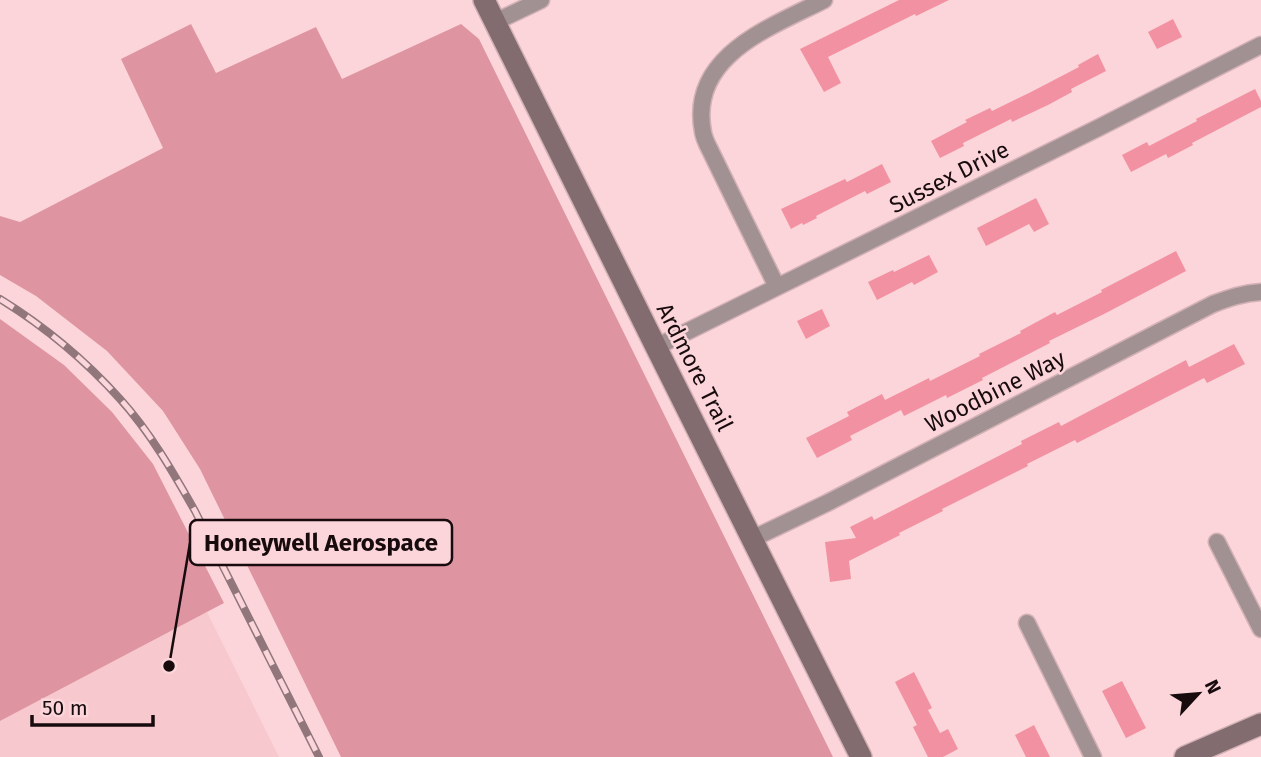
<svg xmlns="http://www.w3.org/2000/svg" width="1261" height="757" viewBox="0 0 1261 757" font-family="'Fira Sans',sans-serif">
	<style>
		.built { fill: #f7c8ce }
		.green { fill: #df95a1 }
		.building { fill: #f291a2 }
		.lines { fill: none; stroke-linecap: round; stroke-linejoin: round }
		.street-casing { stroke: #d2b1b5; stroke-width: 19 }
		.secondary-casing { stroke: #d2b1b5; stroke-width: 24 }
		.street { stroke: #a29193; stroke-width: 16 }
		.secondary { stroke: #836c6f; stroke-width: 21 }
		.rail-casing { stroke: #91777b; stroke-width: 8 }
		.rail { stroke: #fbd5da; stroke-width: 5; stroke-dasharray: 16; stroke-linecap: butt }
		.labels { text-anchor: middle; stroke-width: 5; stroke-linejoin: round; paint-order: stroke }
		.street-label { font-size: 23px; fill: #170b0d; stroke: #fbd5da }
		.leader { fill: none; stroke: #170b0d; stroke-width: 2.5 }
		.callout-dot { fill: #170b0d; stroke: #fbd5da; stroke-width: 2.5 }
		.callout { fill: #fbd5da; stroke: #170b0d; stroke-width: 2.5 }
		.callout-label { font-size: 24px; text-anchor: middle; font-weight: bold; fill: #170b0d }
	</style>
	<rect width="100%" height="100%" fill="#fbd5da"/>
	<path class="built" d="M207,612L279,757H0V721Z"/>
	<path class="green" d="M191,24L216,73L316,27L342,79L461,24L479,39L833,757H341L200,469L163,411L107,351L36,296L0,275V216L20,222L163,148L121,59Z
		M0,319L64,365L112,412L153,464L224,603L0,721Z"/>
	<path class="building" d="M899,0H949L916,16L915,14L828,57L841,83L824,92L800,49Z
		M1173,19L1182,37L1157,49L1148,32Z
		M1098,54L1106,71L1071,89L1072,92L1048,105L1012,122L1011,119L963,143L964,146L940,158L931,141L967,122L965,120L990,108L992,111L1029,93L1079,67L1078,65Z
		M1255,89L1261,101V107L1192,143L1193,145L1168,158L1166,154L1131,172L1122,155L1147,142L1149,146L1197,121L1196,119Z
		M882,164L891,182L867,194L865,191L816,216L817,218L803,225L802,223L791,229L781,209L845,179L847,182Z
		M1036,198L1049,224L1034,232L1029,224L986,246L977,228Z
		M1176,251L1186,271L1104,314L1049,341L1050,343L982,378L983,380L947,398L946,395L904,416L901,410L850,436L852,440L817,458L806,438L849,416L847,412L882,394L885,400L929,378L930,381L980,356L979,354L1021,333L1020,331L1055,312L1057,315L1102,292L1101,290Z
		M929,255L938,272L914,285L912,282L877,300L868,282L893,270L894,272Z
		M822,309L830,326L806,339L797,321Z
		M1234,344L1245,364L1207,383L1204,378L1077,443L1075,440L1027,464L1028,466L942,509L943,511L899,533L900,535L849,561L851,579L830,582L825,542L856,538L850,527L872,516L874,520L1022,444L1021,441L1059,422L1061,426L1186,360L1189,367Z
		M914,672L932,708L928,710L940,733L948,729L958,749L943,757H928L913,727L917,725L895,682Z
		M1122,681L1146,728L1126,738L1102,691Z
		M1034,725L1050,757H1026L1015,735Z"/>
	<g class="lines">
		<g class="street-casing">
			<path id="street" d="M495,22L541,0
				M777,287L711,152C708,146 704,139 703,132C688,56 771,27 824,0
				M656,347L1098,128L1261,45
				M752,539L827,503L1213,304C1229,298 1243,293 1261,292
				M1217,542L1261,629
				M1027,623L1093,757"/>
		</g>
		<g class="secondary-casing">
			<path id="secondary" d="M484,0L656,347L861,757
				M1185,757L1261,724"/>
		</g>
		<use href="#street" class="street"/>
		<use href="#secondary" class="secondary"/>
		<g class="rail-casing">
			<path id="rail" d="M0,299C44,326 85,360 120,399C150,432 173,472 195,511L319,757"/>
		</g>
		<use href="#rail" class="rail"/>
	</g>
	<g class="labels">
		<g class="street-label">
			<text transform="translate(949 177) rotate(-27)" y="8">Sussex Drive</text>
			<text transform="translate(695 367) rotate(63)" y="8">Ardmore Trail</text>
			<text transform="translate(995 391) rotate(-27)" y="8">Woodbine Way</text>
		</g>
	</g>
	<path class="leader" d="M169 666L190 543"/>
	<circle class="callout-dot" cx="169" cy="666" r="7"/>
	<rect class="callout" x="190" y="520" width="262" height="45" rx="7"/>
	<g class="callout-label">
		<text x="321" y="551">Honeywell Aerospace</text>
	</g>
	<g transform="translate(1198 694) rotate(64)" stroke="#fbd5da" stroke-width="5" paint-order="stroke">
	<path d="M0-5L12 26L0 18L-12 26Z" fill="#170b0d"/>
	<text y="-10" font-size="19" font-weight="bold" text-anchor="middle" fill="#170b0d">N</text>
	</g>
	<path d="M32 715v10h121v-10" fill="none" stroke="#170b0d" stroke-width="3.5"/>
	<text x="42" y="715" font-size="21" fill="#170b0d" stroke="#fbd5da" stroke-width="5" paint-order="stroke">50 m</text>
</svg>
